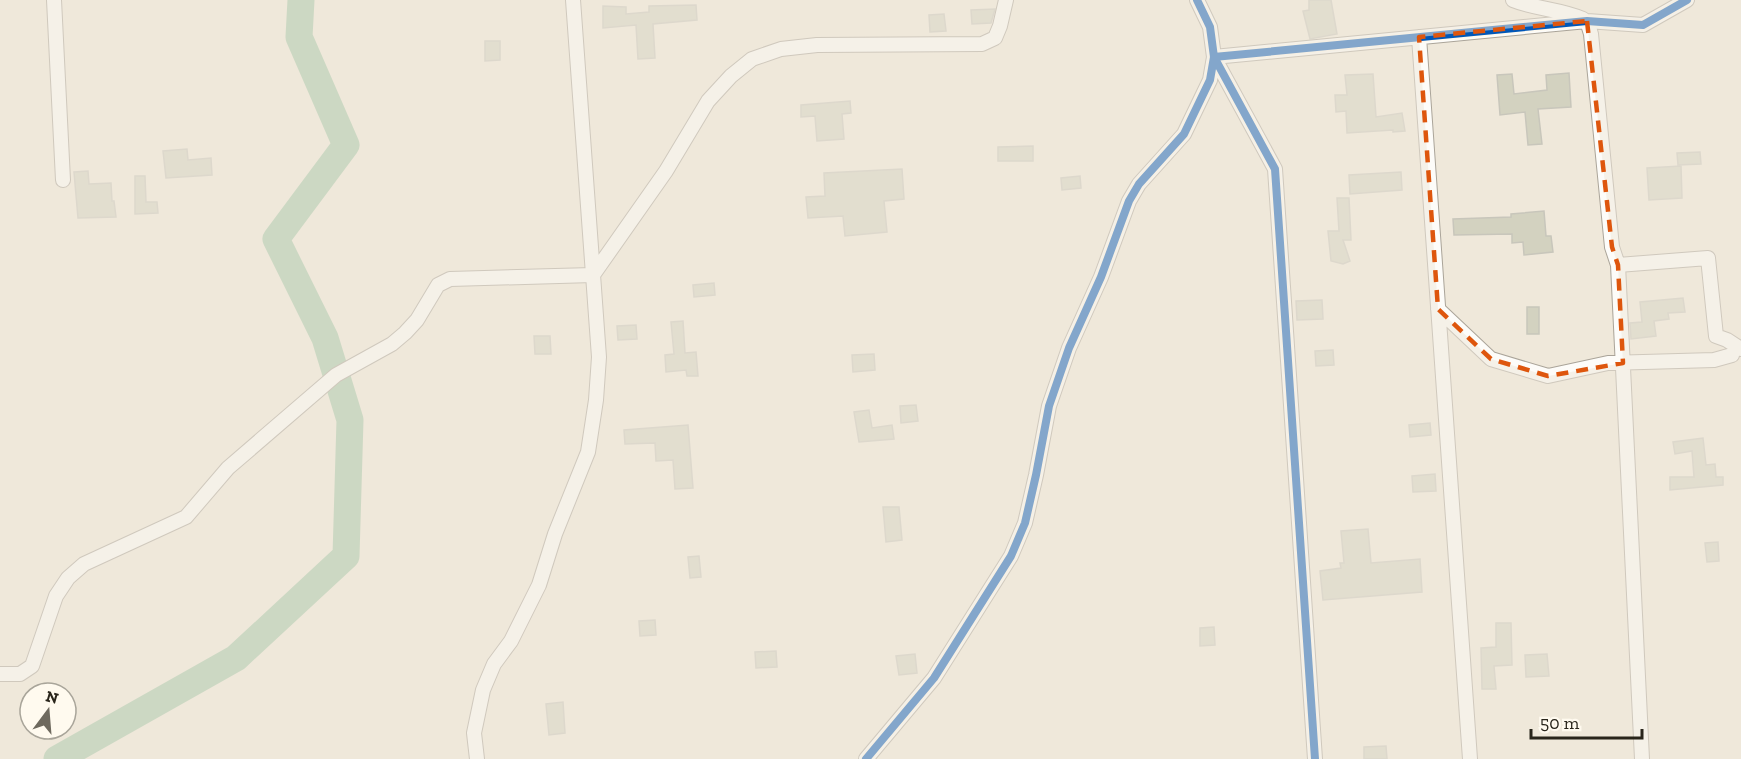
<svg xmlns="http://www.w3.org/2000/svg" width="1741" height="759" viewBox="0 0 1741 759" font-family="'Zilla Slab',serif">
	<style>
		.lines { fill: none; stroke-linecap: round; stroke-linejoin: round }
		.river { stroke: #a3c6a6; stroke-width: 27 }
		.building { fill: #d3d2c0; stroke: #c8c6bb; stroke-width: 1.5 }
		.street-casing { stroke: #aaa499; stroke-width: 16 }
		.street { stroke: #fdfcf9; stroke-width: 14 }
		.cycleway-casing { stroke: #fffaef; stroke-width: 11 }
		.cycleway { stroke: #0057b8; stroke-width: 8 }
		.marked { fill: none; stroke: #de560d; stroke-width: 4.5; stroke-dasharray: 12 8; stroke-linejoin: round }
	</style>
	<rect width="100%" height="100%" fill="#efe8da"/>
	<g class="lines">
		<path class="river" d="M57,759L236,658L346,556L350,420L325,338L276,239L346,145L299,37L301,0"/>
	</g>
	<path class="building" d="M1309,0H1331L1337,34L1310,39L1303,11L1309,10Z
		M696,5L697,20L653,24L655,58L638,59L636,25L603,28V6L626,7V14L649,12V6Z
		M995,9L991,23L972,24L971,10Z
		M944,14L946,31L930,32L929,15Z
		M485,41H500V60L485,61Z
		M1569,73L1571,107L1538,109L1542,144L1528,145L1525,112L1500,115L1497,75L1512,74L1514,94L1547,90L1546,75Z
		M1373,74L1376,117L1402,113L1405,131L1393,132V130L1347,133L1346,111L1336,112L1335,95H1347L1345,75Z
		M850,101L851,113L842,114L844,139L817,141L815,116L801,117V105Z
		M1033,146V161H998V147Z
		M187,149L188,160L211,158L212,175L166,178L163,151Z
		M1700,152L1701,164L1678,165L1677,153Z
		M1681,166L1682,198L1649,200L1647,168Z
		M902,169L904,199L884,201L887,232L845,236L843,216L808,218L806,197L825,196L824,173Z
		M88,171L89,184L111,183L112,201H114L116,217L78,218L74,172Z
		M1401,172L1402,190L1350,194L1349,175Z
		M135,176H145L146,202H157L158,213L135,214Z
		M1080,176L1081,188L1062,190L1061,178Z
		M1337,198H1349L1351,240H1343L1350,261L1343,264L1331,261L1328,231H1339Z
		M1544,211L1546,236H1551L1553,252L1524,255L1523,242L1512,243V234L1454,235L1453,219L1511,217V214Z
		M714,283L715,295L694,297L693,285Z
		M1683,298L1685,312L1668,313L1669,319L1654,321L1656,336L1631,339L1630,323L1642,322L1640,302Z
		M1322,300L1323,319L1297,320L1296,301Z
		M1527,307H1539V334H1527Z
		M683,321L685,353L696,352L698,376H687L686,370L666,372L665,355L674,354L671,322Z
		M636,325L637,339L618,340L617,326Z
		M534,336H550L551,354H535Z
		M1333,350L1334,365L1316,366L1315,351Z
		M874,354L875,370L853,372L852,355Z
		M916,405L918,421L901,423L900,406Z
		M869,410L872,428L892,425L894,439L859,442L854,412Z
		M1430,423L1431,435L1410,437L1409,425Z
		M688,425L693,488L675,489L673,460L656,461L655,443L625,444L624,430Z
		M1703,438L1706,465L1715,464L1716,477H1723V485L1670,490V477H1694L1692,451L1675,454L1673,442Z
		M1435,474L1436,491L1413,492L1412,476Z
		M883,507H899L902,540L886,542Z
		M1368,529L1371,563L1420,559L1422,592L1323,600L1320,571L1341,568L1340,563H1344L1341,531Z
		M1718,542L1719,561L1707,562L1705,543Z
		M699,556L701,577L690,578L688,557Z
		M655,620L656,635L640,636L639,621Z
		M1496,623H1511L1512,665L1494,666L1496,689H1482L1481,648L1496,647Z
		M1214,627L1215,645L1200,646V628Z
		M776,651L777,667L756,668L755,652Z
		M915,654L917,673L899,675L896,656Z
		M1547,654L1549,676L1526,677L1525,655Z
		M563,702L565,733L549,735L546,704Z
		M1386,746L1387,759H1364V747Z"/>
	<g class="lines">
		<g class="street-casing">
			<path id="street" d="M54,0L63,180
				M1513,0C1535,9 1560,9 1583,19
				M1587,21L1591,34L1612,247L1618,265L1642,759
				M1419,37L1470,759
				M1618,265L1708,258L1716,336L1727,340L1741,349
				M593,275L666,171L708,101L731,76L752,59L781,49L817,45L982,44L995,38L1000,26L1006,0
				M1438,309L1491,359L1548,376L1608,363L1714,360L1732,355
				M0,674H20L32,666L56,596L68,578L84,564L186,517L228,468L336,375L392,344L405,333L417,320L438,285L450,279L593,275
				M477,759L474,733L483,690L494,664L511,641L539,585L555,534L588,452L596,400L599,357L573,0
				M866,759L934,678L1011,556L1025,523L1036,475L1049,406L1069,348L1101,277L1129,201L1139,184L1184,134L1210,80L1214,57L1210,27L1197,0
				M1315,759L1275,169L1214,57L1587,21L1643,25L1687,0"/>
		</g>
		<use href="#street" class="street"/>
		<g class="cycleway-casing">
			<path id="cycleway" d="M866,759L934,678L1011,556L1025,523L1036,475L1049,406L1069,348L1101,277L1129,201L1139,184L1184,134L1210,80L1214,57L1210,27L1197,0
				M1315,759L1275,169L1214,57L1587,21L1643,25L1687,0"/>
		</g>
		<use href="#cycleway" class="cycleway"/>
	</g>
	<path d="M0 0H1741V759H0ZM1587,21L1612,247L1618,265L1623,363L1548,376L1491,359L1438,309L1419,37Z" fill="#efe8da" fill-opacity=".55" fill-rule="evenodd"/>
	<path class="marked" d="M1587,21L1612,247L1618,265L1623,363L1548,376L1491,359L1438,309L1419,37Z"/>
	<g transform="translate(48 711) rotate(16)"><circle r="28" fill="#fffaef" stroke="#a9a59a" stroke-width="1.5"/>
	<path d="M0-4.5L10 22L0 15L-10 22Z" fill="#6e695e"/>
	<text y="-9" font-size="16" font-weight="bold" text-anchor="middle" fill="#29251b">N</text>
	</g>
	<path d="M1531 729v9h111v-9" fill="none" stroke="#29251b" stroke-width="3"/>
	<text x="1540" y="729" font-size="18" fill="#29251b" stroke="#fffaef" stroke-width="4.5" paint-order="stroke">50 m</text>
</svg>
